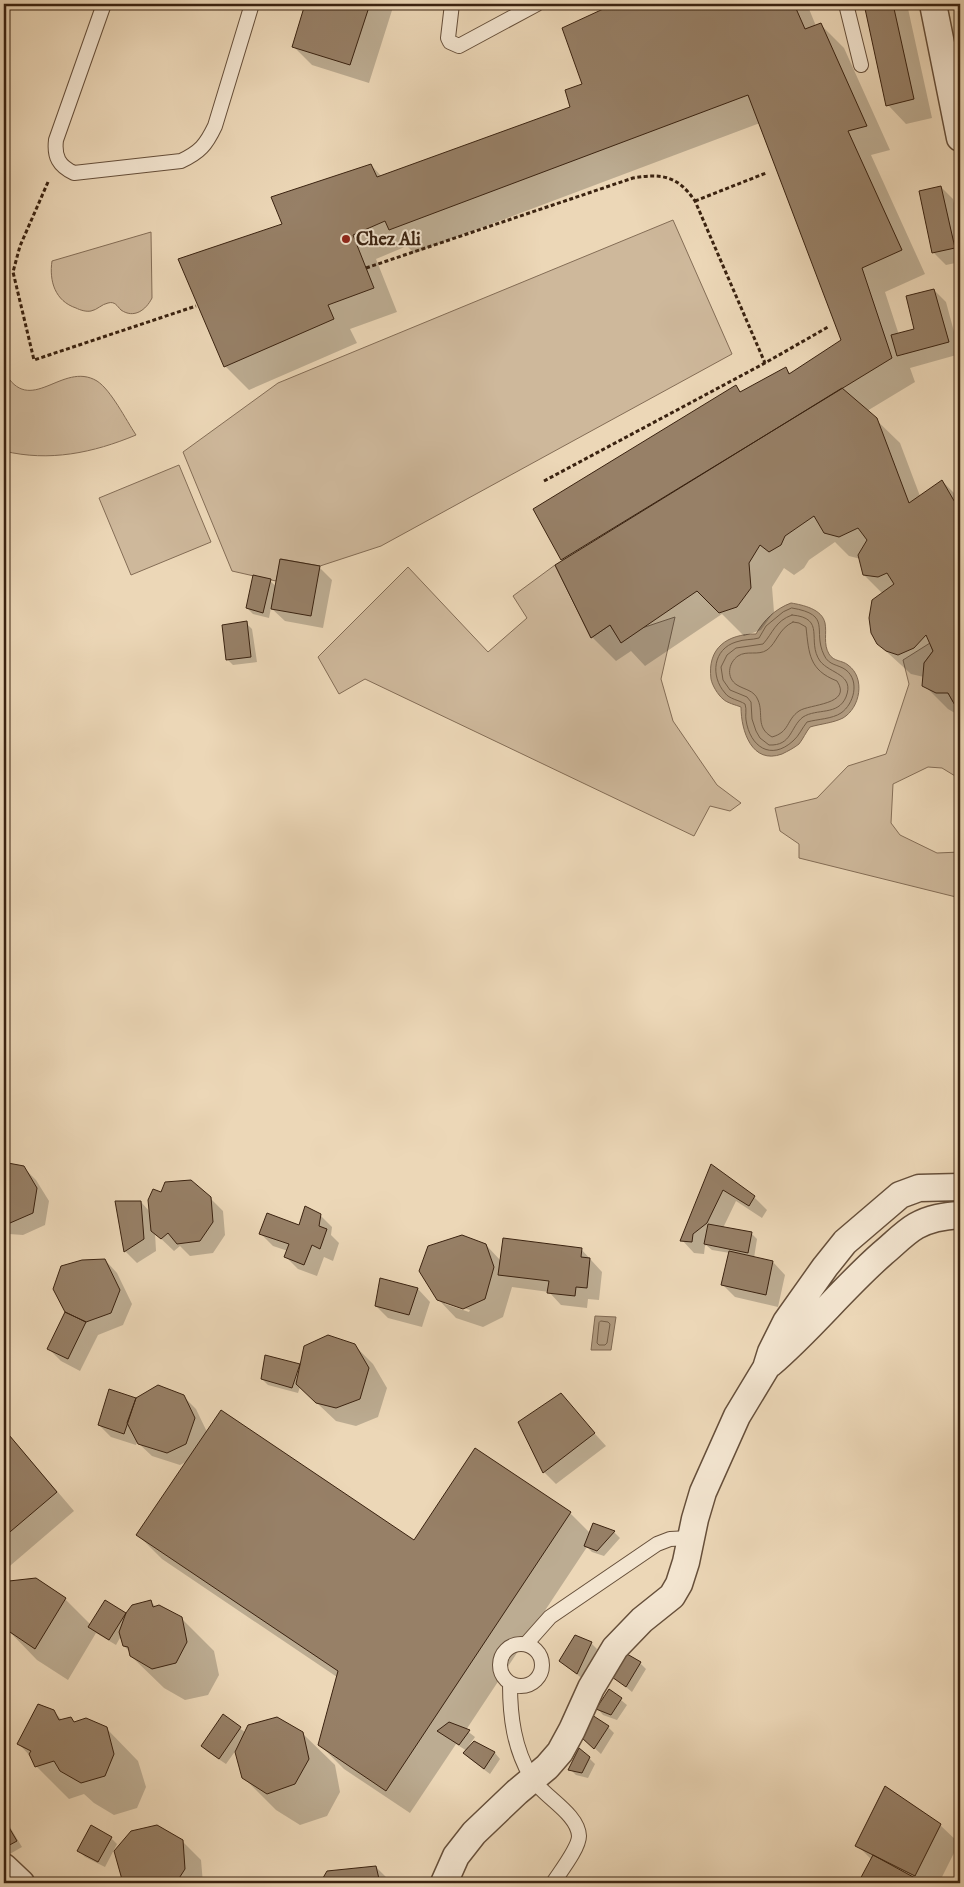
<svg xmlns="http://www.w3.org/2000/svg" width="964" height="1887" viewBox="0 0 964 1887" font-family="'IM FELL English',serif">
	<style>
		.green { fill: #ceb89b; stroke: #846d56 }
		.water { fill: #af997e; stroke: #806952 }
		.shadow { fill: #0003; fill-rule: evenodd }
		.lines { fill: none; stroke-linecap: round; stroke-linejoin: round }
		.shore { stroke: #745e47; stroke-width: 1 }
		.building { fill: #978067; stroke: #3a2210 }
		.lane-casing { stroke: #664f3a; stroke-width: 16 }
		.street-casing { stroke: #664f3a; stroke-width: 29 }
		.path { stroke: #3a2210; stroke-width: 3; stroke-dasharray: 4 2.5; stroke-linecap: butt }
		.lane { stroke: #f3e5d0; stroke-width: 14 }
		.street { stroke: #f3e5d0; stroke-width: 26 }
		.poi-dot { fill: #8f2418; stroke: #f3e5d0; stroke-width: 2 }
		.labels { text-anchor: middle; stroke-width: 4; stroke-linejoin: round; paint-order: stroke }
		.poi-label { font-size: 18px; font-weight: bold; fill: #3a2210; stroke: #f3e5d0; text-anchor: start }
	</style>
	<rect width="100%" height="100%" fill="#ecd7b7"/>
	<filter id="stains"><feTurbulence type="fractalNoise" baseFrequency=".004" numOctaves="4"/><feColorMatrix values="0 0 0 0 .2 0 0 0 0 .09 0 0 0 0 .02 0 0 0 .5 -.17"/></filter>
	<radialGradient id="worn" r=".72"><stop offset=".6" stop-color="#630" stop-opacity="0"/><stop offset="1" stop-color="#630" stop-opacity=".3"/></radialGradient>
	<path class="green" d="M673,220L732,354L381,546L320,566L281,559L276,581L232,571L183,452L278,383Z
		M151,232L152,298C146,310 134,319 121,310C117,306 115,301 108,303C102,304 97,310 91,311C86,312 80,310 76,308C55,301 49,281 52,261Z
		M4,371C30,419 62,360 97,381C111,390 126,420 136,435C93,453 49,462 4,451Z
		M179,465L211,542L131,575L99,498Z
		M555,565L591,638L610,625L621,642L642,628L675,617L661,679L673,721L717,785L741,803L730,811L710,806L694,836L365,679L339,694L318,657L408,567L488,652L527,618L513,596Z
		M930,643L933,651L924,663L948,693L960,714V779L942,768L928,767L893,784L891,823L900,835L937,853L960,852V879L956,897L799,858V844L780,831L775,808L817,798L848,766L886,754L909,684L903,660Z"/>
	<path class="water" d="M791,603C803,605 822,609 825,623C827,633 823,644 829,654C834,662 842,660 848,665C866,678 860,708 843,718C833,723 820,724 810,727C806,732 803,739 799,744C794,748 788,751 782,754C752,765 741,731 741,707C736,705 727,703 723,699C718,695 712,685 711,679C707,648 727,634 756,634C764,620 775,609 791,603Z
		M595,1316L616,1317L611,1350H591Z"/>
	<path class="shadow" d="M307,4H394L369,83L312,65L293,46Z
		M617,4H807L816,26L820,24L844,48L890,150L871,155L925,274L885,292L899,335L916,330L934,290L946,302L960,354L910,368L915,382L867,411L900,443L920,496L942,481L960,499V716L948,709L924,685V677L911,674L878,644L883,594L864,575L861,559L849,556L835,542L809,560L804,568L794,575L784,568L772,587L774,612L761,630L744,636L722,614L645,666L631,651L616,661L592,637L563,561L534,509L736,387L742,393L785,368L791,374L842,341L760,123L414,253L407,246L376,259L397,312L350,329L357,343L249,390L225,366L284,225L371,165L382,177L572,108L583,85L564,29Z
		M865,4H907L932,118L906,124L888,105Z
		M941,187L953,199L960,230V262L946,265L933,252Z
		M319,567L332,580L323,628L285,621L271,608L269,618L253,614L247,608L270,581L277,587Z
		M246,623L252,629L257,662L233,665L227,659Z
		M8,1164L23,1167L36,1180L49,1201L45,1225L23,1235L9,1234L4,1229V1166Z
		M712,1166L754,1197L767,1210L762,1218L736,1201L723,1228L751,1233L757,1239L754,1258L773,1262L785,1275L778,1307L735,1297L723,1285L730,1253L712,1250L706,1245L705,1246L704,1254L694,1253L682,1240Z
		M162,1194L210,1198L223,1211L225,1235L213,1253L190,1256L180,1246L174,1251L155,1233L156,1251L137,1263L125,1251L141,1202L150,1212Z
		M320,1215L332,1227L331,1235L339,1243L333,1261L324,1257L317,1276L298,1269L286,1257L288,1251L273,1246L261,1234L300,1227Z
		M486,1245L501,1261L581,1249L602,1272L599,1300L588,1299L587,1308L561,1305L549,1292L512,1287L503,1317L483,1327L456,1318L438,1299ZM445,1302L470,1310L469,1312L445,1304Z
		M105,1260L117,1273L132,1304L123,1325L98,1335L80,1371L61,1361L49,1349Z
		M418,1289L430,1302L422,1327L388,1318L376,1306Z
		M354,1345L373,1364L387,1388L378,1417L356,1426L336,1421L300,1387L298,1393L268,1385L262,1379L299,1365L301,1367Z
		M560,1395L606,1446L556,1484L544,1472Z
		M183,1396L196,1409L207,1432L414,1541L475,1449L570,1513L590,1533L614,1532L620,1538L604,1556L592,1552L587,1547L466,1730L475,1737L468,1747L469,1748L474,1743L495,1753L500,1759L490,1774L470,1759L464,1753L467,1751L456,1744L410,1813L344,1769L320,1745L337,1677L162,1559L138,1535L188,1461L180,1465L152,1456L137,1442L136,1445L111,1437L99,1425L136,1399Z
		M4,1429L74,1511L4,1571Z
		M10,1582L65,1599L91,1625L106,1601L127,1614L151,1602L156,1607L181,1618L214,1651L219,1675L208,1695L185,1700L164,1688L131,1656L130,1652L124,1646L121,1636L116,1645L96,1633L68,1680L37,1660L5,1627L4,1592Z
		M591,1643L597,1649L583,1679L567,1667Z
		M640,1663L646,1669L632,1692L614,1677Z
		M610,1691L627,1705L617,1720L603,1715L598,1709Z
		M53,1711L62,1720L106,1728L138,1761L146,1787L137,1808L114,1815L94,1803L84,1794L69,1799L37,1767L31,1757L19,1744Z
		M223,1716L246,1733H302L335,1765L340,1792L327,1816L300,1825L276,1810L243,1777L236,1750L226,1764L208,1752L202,1746Z
		M592,1717L608,1727L614,1733L601,1754L590,1744Z
		M589,1758L595,1764L588,1778L576,1775L570,1769Z
		M4,1817L22,1847L8,1855L4,1851Z
		M940,1825L959,1843L939,1883H860L872,1860L857,1845Z
		M111,1838L117,1844L105,1867L85,1857L79,1851Z
		M182,1841L201,1860L203,1883H124L122,1881L115,1852Z
		M376,1867L388,1879L389,1883H321L328,1872Z"/>
	<g class="lines">
		<path class="shore" d="M792,608C833,615 812,630 824,655C829,666 838,664 846,670C860,681 854,704 841,713C832,719 818,719 807,722C802,728 799,736 793,741C771,761 750,747 746,720C745,715 747,710 745,704C739,700 729,699 725,693C710,676 713,649 736,642C744,639 752,640 759,638L766,626L783,612Z
			M792,615C827,618 806,641 820,661C830,674 855,674 846,697C838,716 817,708 803,717C790,727 792,746 769,745L760,738L756,731L752,719L751,702L747,697L730,690L723,680L721,667L727,655L736,648L763,644C773,633 775,621 792,615Z
			M793,622L799,623L806,627C809,654 809,670 837,681C853,705 809,704 799,711C786,720 790,732 772,737C755,727 764,714 758,700C754,690 745,690 737,685C726,678 728,663 738,656C747,650 758,656 767,650C777,643 778,629 793,622Z
			M601,1321L608,1322L610,1324L607,1343L605,1345H599L597,1343L599,1323Z"/>
	</g>
	<path class="building" d="M305,4H370L350,65L292,47Z
		M614,4H794L805,29L821,23L867,126L848,131L902,250L862,268L892,358L561,560L533,509L736,385L740,392L786,367L789,374L841,340L748,95L389,230L385,221L353,235L374,288L328,305L334,319L224,367L178,259L282,224L271,197L371,164L377,177L570,107L565,90L582,84L562,28Z
		M864,4H893L914,99L886,106Z
		M941,186L955,248L932,253L919,191Z
		M934,289L949,342L897,356L891,335L914,329L906,296Z
		M842,388L877,418L909,503L942,480L960,511V714L948,693H936L922,686L924,663L933,651L926,635L914,648L898,655L886,651L877,644L871,633L869,618L872,600L894,584L887,573L878,577L863,575L858,555L867,540L858,528L839,537L824,533L814,516L785,536L781,545L769,552L760,545L749,563L751,588L737,607L719,613L697,591L621,643L610,625L591,638L555,565Z
		M280,559L320,566L311,616L271,609Z
		M253,575L271,579L263,613L246,608Z
		M247,621L251,657L226,660L222,625Z
		M960,879V898L956,897Z
		M8,1163L24,1166L37,1188L33,1213L10,1223H4V1164Z
		M711,1164L755,1196L749,1206L723,1190L707,1223L693,1234L692,1242L680,1241Z
		M191,1180L211,1197L213,1222L200,1241L177,1244L168,1233L161,1239L151,1231L148,1200L153,1189L161,1192L165,1182Z
		M115,1201H141L144,1239L124,1252Z
		M305,1206L321,1214L319,1226L327,1229L320,1249L312,1245L304,1265L284,1257L289,1244L259,1234L267,1213L299,1225Z
		M708,1224L752,1232L748,1253L704,1244Z
		M462,1235L486,1244L494,1267L485,1299L463,1309L437,1300L419,1271L428,1246Z
		M503,1238L582,1248L581,1257L590,1258L587,1288L576,1287L575,1296L547,1293L549,1281L498,1275Z
		M729,1251L773,1261L766,1295L721,1285Z
		M105,1259L120,1290L111,1313L86,1322L65,1312L53,1289L61,1266L82,1260Z
		M380,1278L418,1288L409,1315L375,1306Z
		M65,1312L86,1322L68,1359L47,1349Z
		M328,1335L355,1344L369,1368L360,1399L336,1408L316,1403L296,1384L304,1346Z
		M265,1355L300,1364L292,1388L261,1379Z
		M158,1385L184,1395L195,1418L186,1444L167,1453L138,1444L127,1423L136,1398Z
		M109,1389L136,1398L124,1434L98,1425Z
		M561,1393L595,1433L543,1473L518,1422Z
		M221,1410L414,1540L475,1448L571,1512L386,1791L318,1745L338,1671L136,1535Z
		M4,1429L57,1492L4,1537Z
		M593,1523L615,1531L597,1551L584,1546Z
		M36,1578L66,1598L35,1649L4,1628V1590L9,1581Z
		M105,1600L126,1613L109,1640L88,1627Z
		M151,1600L153,1607L159,1605L182,1617L187,1642L176,1663L152,1669L130,1656L128,1647L123,1646L119,1632L126,1613L132,1605Z
		M575,1635L592,1642L577,1674L559,1661Z
		M627,1654L641,1662L626,1687L612,1677Z
		M609,1689L622,1698L611,1715L596,1709Z
		M38,1704L54,1710L59,1720L71,1717L74,1722L86,1718L107,1727L114,1754L105,1776L81,1783L60,1771L54,1761L35,1767L29,1754L31,1751L17,1744Z
		M223,1714L241,1727L219,1759L201,1746Z
		M592,1715L609,1726L594,1749L582,1738Z
		M277,1717L303,1732L309,1759L295,1784L267,1794L242,1778L235,1752L248,1725Z
		M449,1722L470,1730L459,1745L437,1731Z
		M474,1741L495,1752L484,1769L463,1753Z
		M579,1748L590,1757L582,1773L568,1770Z
		M885,1786L941,1824L915,1876L855,1846Z
		M4,1819L17,1841L4,1848Z
		M91,1825L112,1837L98,1862L77,1851Z
		M157,1825L183,1840L185,1869L176,1883H123L114,1851L131,1831Z
		M873,1855L915,1878L912,1883H858Z
		M376,1866L380,1883H320L327,1871Z"/>
	<g class="lines">
		<g class="lane-casing">
			<path id="lane" d="M104,4L56,140C54,157 59,166 74,173L181,161C200,152 206,145 215,126L252,4
				M452,4L448,38L450,42L459,46L537,4
				M846,4L861,65
				M500 1665a21 21 0 1 1 42 0a21 21 0 1 1-42 0Z
				M526,1644L550,1617L657,1544L670,1539L690,1538
				M510,1684C510,1717 514,1748 531,1777C542,1796 578,1813 579,1836C579,1848 560,1872 553,1883"/>
		</g>
		<g class="street-casing">
			<path id="street" d="M933,4L960,138
				M770,1364C810,1330 843,1288 883,1253C894,1244 904,1233 916,1226C930,1218 944,1216 960,1215
				M4,1867L21,1883
				M444,1883L456,1856L474,1833L517,1792L547,1767L560,1752L572,1730L591,1688L615,1648L642,1620L672,1596L679,1584L686,1562L695,1519L703,1492L737,1416L766,1368L771,1352L786,1322L825,1267L845,1242L900,1195L919,1188L960,1187"/>
		</g>
		<path class="path" d="M48,182L20,246L13,272L34,360L196,306
			M695,201L766,173
			M366,268L633,178C662,173 678,176 695,201L765,363
			M544,481L765,363L828,327"/>
		<use href="#lane" class="lane"/>
		<use href="#street" class="street"/>
	</g>
	<circle class="poi-dot" cx="346" cy="239" r="5"/>
	<g class="labels">
		<g class="poi-label">
			<text x="356" y="245">Chez Ali</text>
		</g>
	</g>
	<rect width="964" height="1887" fill="none" stroke="#ecd7b7" stroke-width="20"/>
	<rect x="5" y="5" width="954" height="1877" fill="none" stroke="#3a2210" stroke-width="2.5"/>
	<rect x="10" y="10" width="944" height="1867" fill="none" stroke="#3a2210"/>
	<rect width="100%" height="100%" filter="url(#stains)"/>
	<rect width="100%" height="100%" fill="url(#worn)"/>
</svg>
